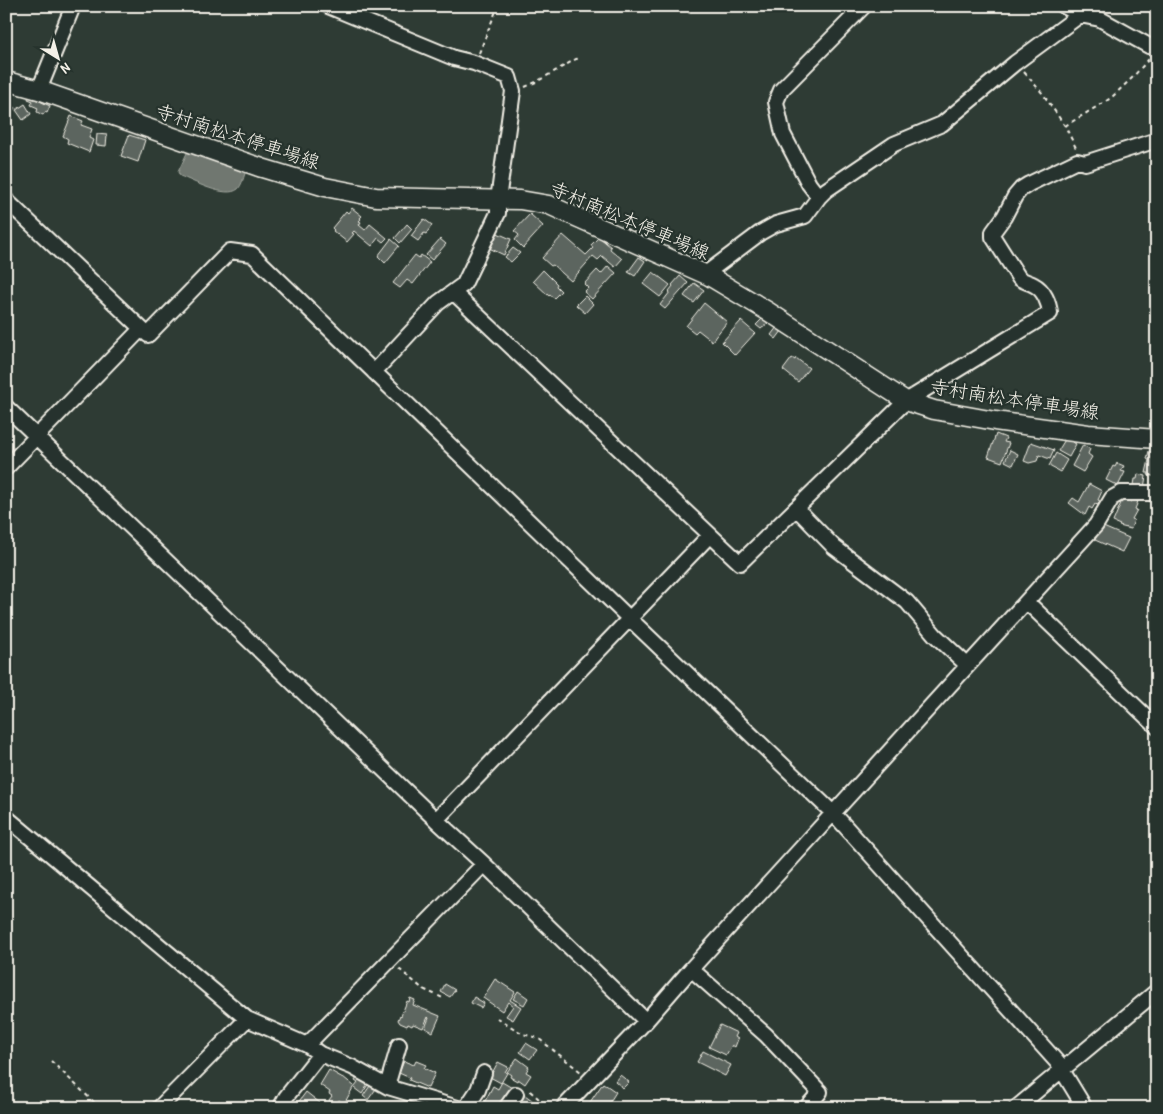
<svg xmlns="http://www.w3.org/2000/svg" width="1163" height="1114" viewBox="0 0 1163 1114" font-family="'Patrick Hand','Klee One',sans-serif">
	<style>
		.water { fill: #6f7770; stroke: #a4a8a0 }
		.building { fill: #5c655e; stroke: #f4f1e8 }
		.lines { fill: none; stroke-linecap: round; stroke-linejoin: round }
		.minor-casing { stroke: #f4f1e8; stroke-width: 18 }
		.major-casing { stroke: #f4f1e8; stroke-width: 21 }
		.path { stroke: #f4f1e8; stroke-width: 2; stroke-dasharray: 4 4; stroke-linecap: butt }
		.minor { stroke: #26332d; stroke-width: 14 }
		.major { stroke: #26332d; stroke-width: 18 }
		.labels { text-anchor: middle; stroke-width: 4.5; stroke-linejoin: round; paint-order: stroke }
		.street-label { font-size: 19px; fill: #f4f1e8; stroke: #26332d }
	</style>
	<rect width="100%" height="100%" fill="#2e3b34"/>
	<filter id="ink" filterUnits="userSpaceOnUse"><feTurbulence type="fractalNoise" baseFrequency=".02" numOctaves="2"/><feDisplacementMap in="SourceGraphic" scale="10" xChannelSelector="R" yChannelSelector="G"/><feConvolveMatrix kernelMatrix="1 2 1 2 8 2 1 2 1" color-interpolation-filters="sRGB"/></filter>
	<g filter="url(#ink)">
		<path class="water" d="M189,151L246,170C244,176 242,185 238,189C226,199 193,181 180,176L178,172L187,153Z"/>
		<path class="building" d="M29,96L50,106L47,113L45,112L43,115L37,112L38,108L31,105L33,101L28,99Z
			M6,101L15,108L6,120Z
			M25,104L31,114L23,120L16,110Z
			M71,116L83,121L81,125L92,129L89,138L93,140L89,152L67,143L68,139L63,136Z
			M97,134L107,135L106,146L96,145Z
			M129,135L145,140L138,162L121,156Z
			M352,208L362,216L360,218L361,219L359,221L361,222L359,225L365,230L370,224L387,238L383,242L378,238L372,246L354,231L352,233L354,234L347,242L333,231L334,230L332,228L346,211L348,213Z
			M530,214L543,226L523,248L515,240L519,235L514,231Z
			M424,219L432,225L426,234L424,233L418,241L411,236Z
			M407,224L412,229L400,243L395,238Z
			M495,232L511,239L504,255L489,248Z
			M563,235L586,255L593,248L591,245L599,237L611,247L610,249L622,259L615,267L602,256L598,260L593,256L571,281L553,265L551,266L542,258Z
			M391,239L399,246L385,263L378,256Z
			M440,239L446,244L432,260L426,255Z
			M513,248L520,253L511,262L505,257Z
			M415,255L419,258L421,255L430,262L413,284L407,280L400,288L393,283Z
			M639,257L645,261L635,276L628,272Z
			M608,266L616,273L592,299L584,292L588,288L584,284L597,270L601,274Z
			M543,270L557,284L556,286L561,291L554,298L550,295L549,296L533,281Z
			M653,272L670,285L660,297L643,284Z
			M680,276L688,283L665,309L660,305L670,292L669,291L673,286L672,285Z
			M694,283L704,290L694,303L684,296Z
			M585,296L593,304L585,313L576,305Z
			M704,303L727,322L712,341L698,330L695,333L686,326Z
			M763,318L768,323L761,329L756,325Z
			M741,321L755,333L735,355L722,342Z
			M777,327L782,331L776,339L771,335Z
			M792,358L795,360L796,358L809,368L798,382L783,370Z
			M996,434L1006,438L1004,442L1009,443L1002,462L988,457Z
			M1066,438L1076,444L1069,457L1058,451Z
			M1031,442L1054,450L1050,459L1039,455L1037,461L1029,463L1024,461Z
			M1083,445L1090,449L1088,454L1092,457L1083,472L1072,466Z
			M1010,450L1018,454L1013,465L1005,461Z
			M1149,451L1157,453V477L1148,475L1149,473H1146L1149,460L1147,459Z
			M1056,453L1067,460L1060,472L1049,466Z
			M1117,463L1124,466L1121,471L1125,472L1118,486L1106,480L1113,466L1115,467Z
			M1138,474L1146,476L1144,488L1134,485L1135,479H1137Z
			M1089,484L1102,491L1098,500L1100,501L1098,505L1095,504L1092,509L1089,507L1085,515L1069,503L1073,498L1079,502Z
			M1123,498L1131,502L1132,499H1139L1135,509L1137,510L1132,519L1134,520L1131,529L1119,526L1120,525L1113,522Z
			M1101,526L1129,538L1122,552L1095,540Z
			M495,979L515,992L510,1000L521,1007L513,1020L506,1016L513,1006L508,1002L502,1011L483,998Z
			M445,984L455,990L450,997L441,992Z
			M518,991L528,998L524,1005L513,999Z
			M474,997L484,1003L481,1008L471,1003Z
			M410,998L415,1000L413,1005L440,1016L433,1032L425,1028L429,1018L428,1017L423,1028L413,1024L412,1026L408,1024L407,1026L400,1023L398,1020L400,1015L401,1016L407,1001L409,1002Z
			M720,1025L737,1033L735,1037L738,1039L735,1047L732,1045L726,1055L709,1047Z
			M526,1043L537,1050L530,1059L520,1052Z
			M703,1051L731,1065L725,1076L697,1062Z
			M517,1058L529,1067L526,1072L531,1075L525,1084L518,1079L517,1081L510,1077L511,1075L507,1072Z
			M404,1061L414,1065L416,1061L426,1065L424,1068L435,1073L428,1088L409,1080L410,1078L399,1073Z
			M498,1062L508,1067L505,1072L507,1073L501,1083L490,1077Z
			M329,1070L343,1078V1077L354,1086L344,1104L339,1100L335,1106L331,1103L329,1100L332,1096L329,1094L330,1092L320,1085Z
			M620,1075L629,1082L623,1088L615,1081Z
			M358,1076L369,1083L362,1094L354,1088L358,1083L355,1081Z
			M502,1082L514,1089L504,1108H493L484,1103L493,1086L498,1089Z
			M372,1083L378,1086L368,1100L363,1096Z
			M603,1083L616,1092L606,1108H591L588,1105Z
			M306,1092L320,1103L317,1108H294Z
			M525,1095L540,1106L538,1108H531L528,1106L527,1108L524,1105L522,1108L515,1103L518,1099L521,1101Z"/>
		<g class="lines">
			<g class="minor-casing">
				<path id="minor" d="M328,6L454,58L474,63L509,77L513,91L498,200V213L464,284L438,303L374,372
					M864,6L781,90L776,102L783,134L809,184L819,197L826,190L894,144L942,124L1015,63L1080,15
					M1064,6L1080,15L1100,19L1149,46L1157,47
					M39,90L73,6
					M6,200L148,335L230,251L252,254L630,619L834,814L1057,1062L1085,1108
					M704,275L760,233L776,224L805,216L819,197
					M453,292L740,563L906,401L1050,313C1049,303 1044,290 1034,285C1029,282 1024,282 1019,278L993,237V232L1004,217L1015,196L1021,189L1029,184L1077,161L1085,163L1157,140
					M6,407L436,820L484,864L646,1021
					M6,468L141,329
					M796,508L834,547L907,602L935,635L967,665
					M1027,602L1157,727
					M6,817L247,1019L307,1045L320,1054L352,1067L388,1087L458,1108
					M436,820L710,535
					M691,969L766,1035L820,1092L806,1108
					M307,1045L484,864
					M387,1086L399,1045
					M159,1108L247,1019
					M280,1108L286,1097L320,1054
					M466,1108L478,1090L484,1073
					M506,1108L516,1094
					M563,1108L646,1021L691,969L1096,525L1112,498L1121,493H1157
					M1016,1108L1157,991"/>
			</g>
			<g class="major-casing">
				<path id="major" d="M6,81L39,90L262,168L325,187L376,197L520,200L549,205L709,276L769,312L906,401L934,410L995,421L1088,434L1157,439"/>
			</g>
			<path class="path" d="M674,6L690,13
				M479,53L498,6
				M1024,72L1043,94L1065,126L1076,148
				M525,87L536,82L576,59L581,58
				M1065,126L1111,98L1132,78L1149,59
				M399,969L423,989L445,999
				M497,1018L523,1034L538,1038L581,1072
				M51,1061L100,1108
				M530,1091L549,1108"/>
			<use href="#minor" class="minor"/>
			<use href="#major" class="major"/>
		</g>
	</g>
	<g class="labels">
		<g class="street-label">
			<text transform="translate(238 136) rotate(18)" y="7">寺村南松本停車場線</text>
			<text transform="translate(630 220) rotate(23)" y="7">寺村南松本停車場線</text>
			<text transform="translate(1015 399) rotate(9)" y="7">寺村南松本停車場線</text>
		</g>
	</g>
	<rect width="1163" height="1114" fill="none" stroke="#26332d" stroke-width="25"/>
	<rect x="12" y="12" width="1138" height="1089" fill="none" stroke="#f4f1e8" stroke-width="2" filter="url(#ink)"/>
	<g transform="translate(58 58) rotate(143)" stroke="#26332d" stroke-width="4" paint-order="stroke">
	<path d="M0-4L9 19L0 12L-9 19Z" fill="#f4f1e8"/>
	<text y="-8" font-size="14" font-weight="bold" text-anchor="middle" fill="#f4f1e8">N</text>
	</g>
</svg>
